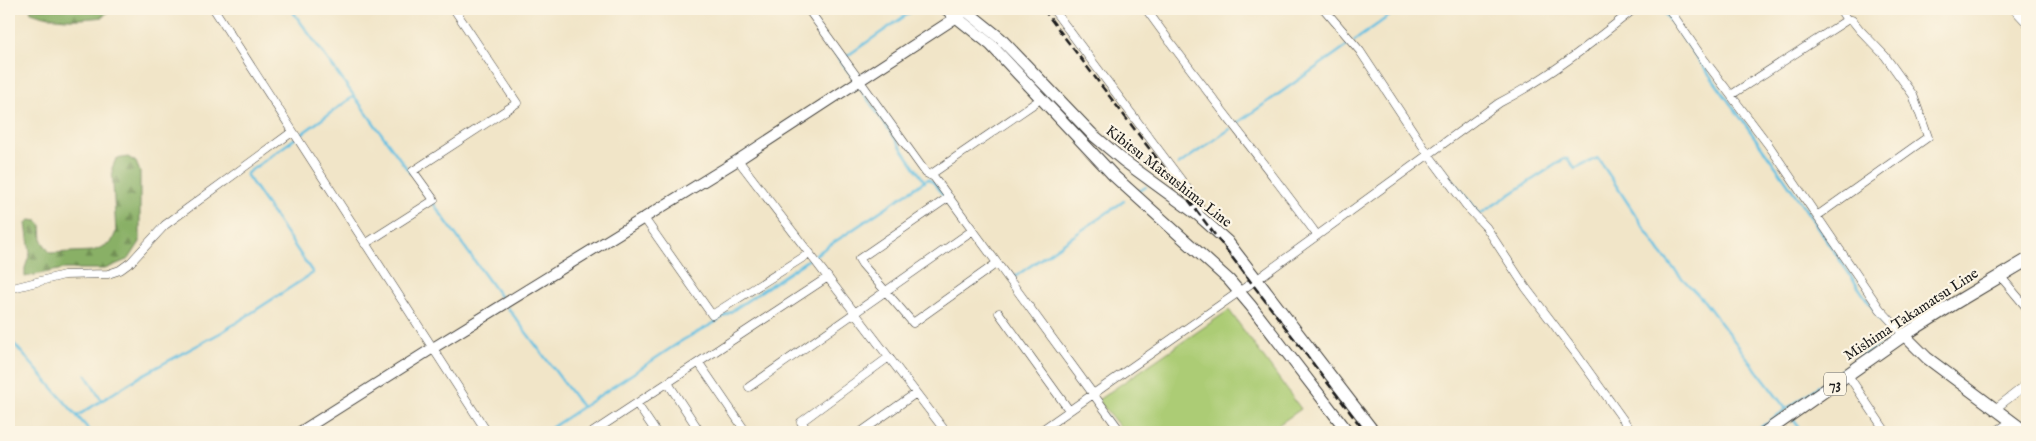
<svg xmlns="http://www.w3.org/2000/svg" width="2036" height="441" viewBox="0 0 2036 441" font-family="'IM FELL English',serif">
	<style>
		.forest { fill: url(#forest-firs); stroke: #526641 }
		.park { fill: #accc74; stroke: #647448 }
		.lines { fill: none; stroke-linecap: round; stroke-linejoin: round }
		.stream { stroke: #65c0e2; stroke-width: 2.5 }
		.minor-casing { stroke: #3c3a36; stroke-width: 9 }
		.tertiary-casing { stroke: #3c3a36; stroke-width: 12 }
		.secondary-casing { stroke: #3c3a36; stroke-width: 13 }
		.primary-casing { stroke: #3c3a36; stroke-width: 14 }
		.minor { stroke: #fff; stroke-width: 8 }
		.tertiary { stroke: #fff; stroke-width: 10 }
		.secondary { stroke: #fff; stroke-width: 11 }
		.primary { stroke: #fff; stroke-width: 12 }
		.rail { stroke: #1c1c1c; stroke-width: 2.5; stroke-dasharray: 8 4; stroke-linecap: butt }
		.labels { text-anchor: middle; stroke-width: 4.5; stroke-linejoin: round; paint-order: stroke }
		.shield { fill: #fcf5e5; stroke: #5f5d58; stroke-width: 1 }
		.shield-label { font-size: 14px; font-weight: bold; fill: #1c1c1c }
		.street-label { font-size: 15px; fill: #1c1c1c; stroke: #fcf5e5 }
	</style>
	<defs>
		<pattern id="forest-firs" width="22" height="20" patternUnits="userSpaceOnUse" patternTransform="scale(1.25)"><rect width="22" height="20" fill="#89b066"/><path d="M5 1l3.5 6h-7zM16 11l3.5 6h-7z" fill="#6f8e53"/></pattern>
	</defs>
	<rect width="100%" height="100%" fill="#fcf5e5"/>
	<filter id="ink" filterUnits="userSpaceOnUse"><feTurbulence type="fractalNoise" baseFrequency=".02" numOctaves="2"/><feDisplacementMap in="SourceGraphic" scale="10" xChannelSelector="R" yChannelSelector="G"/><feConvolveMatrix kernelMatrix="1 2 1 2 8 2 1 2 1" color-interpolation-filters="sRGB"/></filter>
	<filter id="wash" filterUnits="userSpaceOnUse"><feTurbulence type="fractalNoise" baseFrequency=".0096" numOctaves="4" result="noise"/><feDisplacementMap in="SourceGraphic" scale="20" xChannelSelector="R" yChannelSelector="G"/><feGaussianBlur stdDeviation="1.12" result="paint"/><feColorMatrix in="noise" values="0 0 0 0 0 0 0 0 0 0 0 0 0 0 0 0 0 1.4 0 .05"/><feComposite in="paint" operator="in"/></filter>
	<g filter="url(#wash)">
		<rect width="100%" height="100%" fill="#f1e5c8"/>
		<path class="forest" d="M30,9H110L103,17C76,20 57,21 31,12Z
			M128,157L136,162L140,172V242L129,259L105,269H63L25,277V268L30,253L26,223L30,220L38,221L41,225L42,241L50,253L93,251L111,243L116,232L112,168L116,159Z"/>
		<path class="park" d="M1229,310L1301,409L1268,432H1124L1098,400Z"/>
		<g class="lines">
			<path class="stream" d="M291,9L410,173
				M803,9L855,80
				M1662,9L1784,178L1891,335L1754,432
				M1354,41L1399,9
				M847,56L915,9
				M858,85L925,182
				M1236,124L1348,45
				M1178,165L1230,129
				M1444,170L1480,214L1564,159H1568L1575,169L1598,158L1660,252L1680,276L1704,301L1786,409
				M1139,191L1146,187
				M433,203L502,299
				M1013,278L1124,201
				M508,308L582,407
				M9,338L91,432
				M86,375L102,401
				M1079,381L1087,392
				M1100,409L1116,432
				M77,416L144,374L222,332L313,273L246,174L354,96
				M1793,419L1802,432
				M545,432L683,340L714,323L928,179L934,183L956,213"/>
		</g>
	</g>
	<g filter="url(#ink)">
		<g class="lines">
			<g class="minor-casing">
				<path id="minor" d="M214,9L487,432
					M808,9L926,173L934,177L1121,432
					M1053,9L1199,204L1198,215
					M1146,9C1201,86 1261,158 1317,235
					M1324,9L1360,51L1428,154L1469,209L1486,227L1526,288L1577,355L1632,432
					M1669,9L1699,53L1770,147L1880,309L1904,335
					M1840,9L1847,20
					M2014,9L2027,23
					M1731,95L1847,20H1852L1860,30L1885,56L1913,95L1928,137L1817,216
					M738,160L946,432
					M930,175L1035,103
					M949,197L859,259L862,264L913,323L997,263
					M644,218L712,315L810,253
					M365,244L434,200L413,171L517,103L454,9
					M2001,277L2027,308
					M9,289L64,275L108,274L120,270L131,262L165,225L292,132
					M999,313L1069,410
					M699,363L746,432
					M1848,375L1886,432
					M668,383L700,432
					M749,387L973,230
					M637,404L656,432
					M1995,409L2027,384
					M593,432L828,277
					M809,432L801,422L889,357
					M861,432L916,393
					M1039,432L1263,275L1499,103C1548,78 1592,43 1634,9
					M1995,432L2012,421"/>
			</g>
			<g class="tertiary-casing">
				<path id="tertiary" d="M300,432L433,348L738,160L963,13"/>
			</g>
			<g class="secondary-casing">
				<path id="secondary" d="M946,9L991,45L1114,176L1229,280L1251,306L1348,432
					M964,9L1000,38L1092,134L1124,161L1198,215L1227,241L1374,432
					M1904,335L1927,358L2026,432"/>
			</g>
			<g class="primary-casing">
				<path id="primary" d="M1766,432L1904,335L1955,303L2027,260"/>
			</g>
			<use href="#minor" class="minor"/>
			<use href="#tertiary" class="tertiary"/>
			<use href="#secondary" class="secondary"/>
			<use href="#primary" class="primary"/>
			<path class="rail" d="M1043,9L1365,432"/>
		</g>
	</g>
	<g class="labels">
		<rect class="shield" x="1824" y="372.5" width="22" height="23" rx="4"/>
		<g class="shield-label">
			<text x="1835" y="389">73</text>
		</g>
		<g class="street-label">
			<text transform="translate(1169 176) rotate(38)" y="5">Kibitsu Matsushima Line</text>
			<text transform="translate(1911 314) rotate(-33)" y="5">Mishima Takamatsu Line</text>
		</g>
	</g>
	<rect width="2036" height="441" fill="none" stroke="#fcf5e5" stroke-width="30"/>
</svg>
